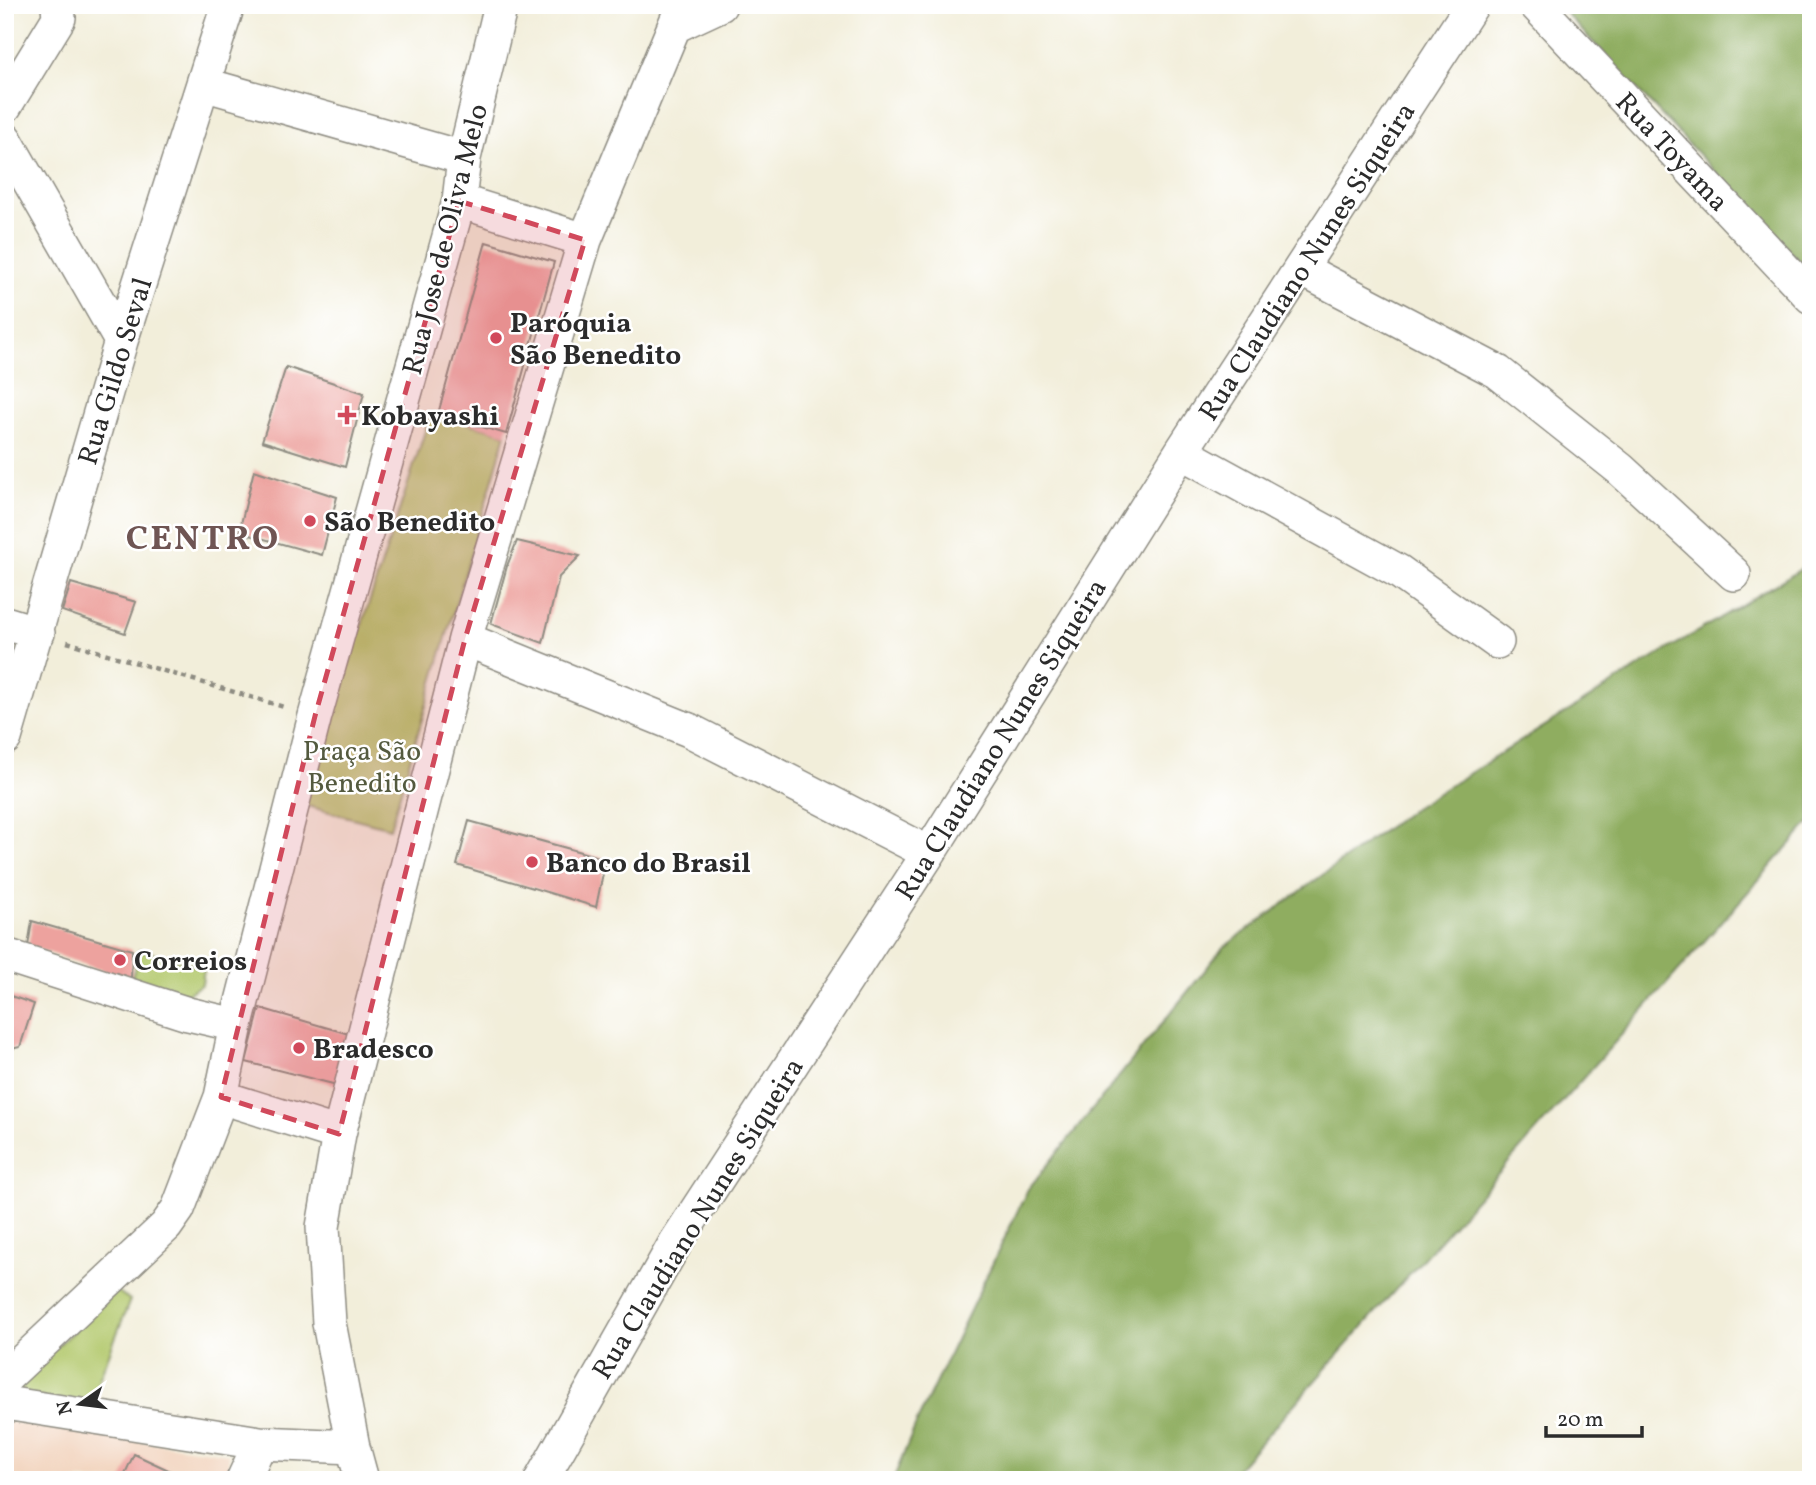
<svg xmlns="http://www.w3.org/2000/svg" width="1816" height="1485" viewBox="0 0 1816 1485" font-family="Vollkorn,serif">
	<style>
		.built { fill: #f2d4be }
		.green { fill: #b4c96e; stroke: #707a4c; stroke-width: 2 }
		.forest { fill: #8fad61; stroke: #5d6c46; stroke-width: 2 }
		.building { fill: #eda29e }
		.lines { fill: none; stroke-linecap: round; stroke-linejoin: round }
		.minor-casing { stroke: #8e8c82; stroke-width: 36 }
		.path { stroke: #8e8c82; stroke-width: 4.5; stroke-dasharray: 5 5; stroke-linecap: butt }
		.minor { stroke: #fff; stroke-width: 33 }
		.marked { fill: #d1495b; fill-opacity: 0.2; stroke: #d1495b; stroke-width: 5; stroke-dasharray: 14 9; stroke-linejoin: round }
		.poi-dot { fill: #d1495b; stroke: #fff; stroke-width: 2.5 }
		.labels { text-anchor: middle; stroke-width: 5; stroke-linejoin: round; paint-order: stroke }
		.street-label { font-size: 28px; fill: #2b2b2b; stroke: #fff }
		.poi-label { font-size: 28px; font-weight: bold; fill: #2b2b2b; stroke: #fff; text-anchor: start }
		.park-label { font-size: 28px; fill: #545a3f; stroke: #fff }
		.district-label { font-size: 35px; font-weight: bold; letter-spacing: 2px; fill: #6f5553; stroke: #fff }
	</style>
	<rect width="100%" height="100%" fill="#fff"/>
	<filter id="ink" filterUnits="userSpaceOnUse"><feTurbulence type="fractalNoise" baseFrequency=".0143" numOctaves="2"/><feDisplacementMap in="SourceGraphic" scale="14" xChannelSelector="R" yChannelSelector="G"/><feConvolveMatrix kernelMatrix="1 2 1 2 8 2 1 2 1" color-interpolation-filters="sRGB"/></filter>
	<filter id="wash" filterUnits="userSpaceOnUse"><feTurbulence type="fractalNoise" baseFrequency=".00686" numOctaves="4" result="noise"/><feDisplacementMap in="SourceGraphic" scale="28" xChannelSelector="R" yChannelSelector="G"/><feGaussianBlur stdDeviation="1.57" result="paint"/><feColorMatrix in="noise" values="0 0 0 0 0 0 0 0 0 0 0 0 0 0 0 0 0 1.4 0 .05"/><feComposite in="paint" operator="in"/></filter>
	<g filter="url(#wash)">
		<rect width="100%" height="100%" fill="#f2eeda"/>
		<path class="built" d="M5,1421L229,1454L228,1467L222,1480H5Z"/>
		<path class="green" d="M431,413L506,434L390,828L303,805Z
			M140,950L204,968L202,984L187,994L174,993L131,980Z
			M117,1291L130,1300L88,1408L5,1394Z"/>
		<path class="forest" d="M1558,5H1811V274Z
			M1811,563V821L1227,1480H893L916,1424L1028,1189L1223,948L1414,808L1660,654Z"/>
		<g id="blocks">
			<path class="building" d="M486,242L554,262L506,434L438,414Z
				M286,367L364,393L345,467L262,441Z
				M254,470L337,497L322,555L239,532Z
				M517,541L580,556L559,577L543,643L491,624L507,566Z
				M71,583L136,602L125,633L62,611Z
				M469,821L606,859L596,907L457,865Z
				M32,921L132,950L131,980L28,946Z
				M5,994L34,1004L20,1047L11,1049L5,1060Z
				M260,1008L352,1035L337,1085L246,1062Z
				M134,1454L190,1480H122Z"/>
		</g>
	</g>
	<g filter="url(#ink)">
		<use href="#blocks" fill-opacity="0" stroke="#8e8c82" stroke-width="2"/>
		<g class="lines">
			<g class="minor-casing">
				<path id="minor" d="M1536,5L1811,297
					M675,26L720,5
					M203,84L464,158
					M5,106L59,18L58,5
					M5,139L121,341
					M459,201L585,240
					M1301,269L1498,372L1620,469L1734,574
					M1181,452L1398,571L1497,642
					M5,623L38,633
					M465,639L689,730L929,853
					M5,738L121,341L228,5
					M5,955L188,1014L236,1025
					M221,1097L339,1134
					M5,1378L166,1226L178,1209L221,1097L236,1025L315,716L459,201L464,158L501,5
					M5,1403L260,1443L353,1447
					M243,1480L260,1443
					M362,1480L353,1447L329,1323L323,1227L339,1134L465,639L585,240L683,5
					M541,1480L676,1242L929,853L1181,452L1472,5"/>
			</g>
			<path class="path" d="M67,642L284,707"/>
			<use href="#minor" class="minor"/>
		</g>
	</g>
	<path class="marked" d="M459,201L585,240L465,639L339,1134L221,1097L315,716Z"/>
	<g class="poi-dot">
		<circle cx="496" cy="338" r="7"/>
		<path d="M343.5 404.5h7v7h7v7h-7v7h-7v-7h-7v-7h7z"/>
		<circle cx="310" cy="521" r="7"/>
		<circle cx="532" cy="862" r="7"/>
		<circle cx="120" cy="960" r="7"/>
		<circle cx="299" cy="1048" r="7"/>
	</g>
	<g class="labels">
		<g class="street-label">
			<text transform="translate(1673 151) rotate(47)" y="10">Rua Toyama</text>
			<text transform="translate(444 239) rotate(-76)" y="10">Rua Jose de Oliva Melo</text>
			<text transform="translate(1306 261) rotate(-57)" y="10">Rua Claudiano Nunes Siqueira</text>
			<text transform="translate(114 371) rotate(-73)" y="10">Rua Gildo Seval</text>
			<text transform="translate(1000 739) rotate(-58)" y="10">Rua Claudiano Nunes Siqueira</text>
			<text transform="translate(697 1218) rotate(-58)" y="10">Rua Claudiano Nunes Siqueira</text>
		</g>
		<g class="poi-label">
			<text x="510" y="332">Paróquia<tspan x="510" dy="32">São Benedito</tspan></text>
			<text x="361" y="425">Kobayashi</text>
			<text x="324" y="531">São Benedito</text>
			<text x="546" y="872">Banco do Brasil</text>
			<text x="134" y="970">Correios</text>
			<text x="313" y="1058">Bradesco</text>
		</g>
		<g class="park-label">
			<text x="362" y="760">Praça São<tspan x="362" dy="32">Benedito</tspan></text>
		</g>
		<g class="district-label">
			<text x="203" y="549">CENTRO</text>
		</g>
	</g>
	<rect width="1816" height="1485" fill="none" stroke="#fff" stroke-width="28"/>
	<g transform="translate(80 1404) rotate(256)" stroke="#ffffff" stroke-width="5" paint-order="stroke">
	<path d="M0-5L12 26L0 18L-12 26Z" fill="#2b2b2b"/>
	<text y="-10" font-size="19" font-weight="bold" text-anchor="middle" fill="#2b2b2b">N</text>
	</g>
	<path d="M1546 1426v10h96v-10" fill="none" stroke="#2b2b2b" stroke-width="3.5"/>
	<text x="1557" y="1426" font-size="21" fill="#2b2b2b" stroke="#ffffff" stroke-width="5" paint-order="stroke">20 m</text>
</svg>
